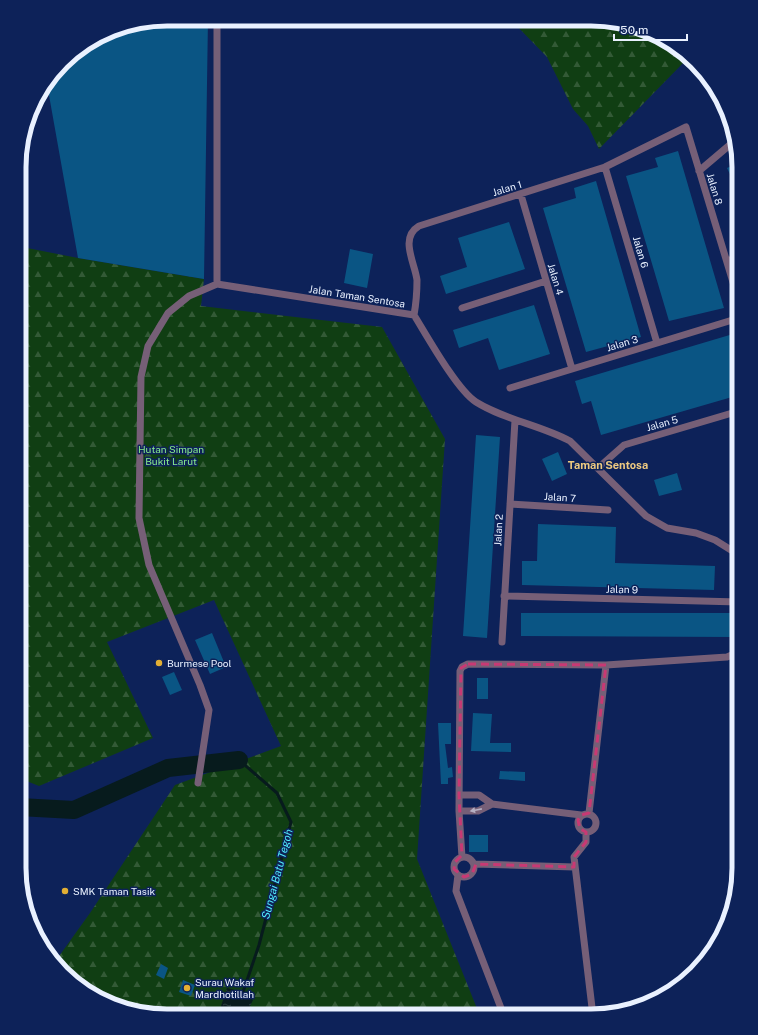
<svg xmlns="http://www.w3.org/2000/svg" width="758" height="1035" viewBox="0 0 758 1035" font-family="'Public Sans',sans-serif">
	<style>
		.forest { fill: url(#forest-firs) }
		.water { fill: url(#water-ripples) }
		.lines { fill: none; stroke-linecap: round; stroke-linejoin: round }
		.stream { stroke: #071b1d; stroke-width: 3 }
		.river { stroke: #071b1d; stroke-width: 18 }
		.building { fill: #0a5584 }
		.street { stroke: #765f77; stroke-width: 7 }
		.oneway { fill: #b5afc2 }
		.marked { fill: none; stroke: #c83974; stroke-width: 3; stroke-dasharray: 8 5; stroke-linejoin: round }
		.poi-dot { fill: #e2af34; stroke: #0d2259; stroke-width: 1.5 }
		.labels { text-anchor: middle; stroke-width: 3; stroke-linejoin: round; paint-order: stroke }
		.street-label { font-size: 10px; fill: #e9f1ff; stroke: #0d2259 }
		.park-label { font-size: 10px; fill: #89eb8b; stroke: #0d2259 }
		.poi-label { font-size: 10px; fill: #e9f1ff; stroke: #0d2259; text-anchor: start }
		.neighbourhood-label { font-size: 11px; font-weight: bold; fill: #edc980; stroke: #0d2259 }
		.water-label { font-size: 11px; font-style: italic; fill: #51ecfb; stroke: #0d2259 }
		.rim { fill: none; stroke: #e9f1ff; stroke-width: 5 }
	</style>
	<defs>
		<pattern id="forest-firs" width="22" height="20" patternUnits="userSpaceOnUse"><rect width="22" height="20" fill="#103e13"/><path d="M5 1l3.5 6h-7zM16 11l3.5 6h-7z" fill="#335a36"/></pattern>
		<pattern id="water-ripples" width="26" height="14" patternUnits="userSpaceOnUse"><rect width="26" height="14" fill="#071b1d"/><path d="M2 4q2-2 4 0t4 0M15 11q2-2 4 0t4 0" fill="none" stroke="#2b3d3f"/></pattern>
	</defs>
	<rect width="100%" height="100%" fill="#0d2259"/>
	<path class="forest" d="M511,20H610L681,49L688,58L599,149L588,126L573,109L547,57Z
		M20,243L22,247L78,258L204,279L201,306L382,327L445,439L417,859L480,1016L148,1015L85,991L57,959L90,913L175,785L281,746L214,600L107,642L153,738L39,786L19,778Z"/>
	<path class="water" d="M227,988L243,992L253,1000L246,1015H218Z"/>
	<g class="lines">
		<path class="stream" d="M239,760L277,793L291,822L259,945L242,995"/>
		<path class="river" d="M19,807L74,810L168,768L239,760"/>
	</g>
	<path class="building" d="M167,19H208L204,279L78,258L47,84L70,56L119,27Z
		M678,151L724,308L669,321L626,176L658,167L655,158Z
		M738,163L739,167V193L727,168Z
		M596,181L641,337L586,352L543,208L576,198L574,188Z
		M509,222L525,269L446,294L440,276L467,267L458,238Z
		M350,249L373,254L367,288L344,283Z
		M534,305L550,354L499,370L488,338L459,348L453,330Z
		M733,334L739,355V395L601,435L591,401L582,404L575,381Z
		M476,435L500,437L487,638L463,636Z
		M558,452L567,474L552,481L542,459Z
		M677,473L682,490L659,496L654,480Z
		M538,524L616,527L615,563L715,566L714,590L522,585V561H537Z
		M521,613H734V637L521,636Z
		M212,633L226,667L210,674L195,640Z
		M174,672L182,690L170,695L162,677Z
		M477,678H488V699H477Z
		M473,713L492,714L490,743H511V752L471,751Z
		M438,723H451V744H445L448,768L452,767L453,777L448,778V784H441Z
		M500,771L525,772V781L499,779Z
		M469,835H488V852H469Z
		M161,964L168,968L164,979L156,975Z
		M183,980L195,985L191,996L179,992Z"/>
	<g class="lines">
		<path class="street" d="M605,167L657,343
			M699,171L732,143
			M521,195L572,369
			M727,262L739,255
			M217,284L414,315C427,336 457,390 476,402C505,420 540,425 570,441L646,516L667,528L696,533L715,540L739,555
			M217,284V19
			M462,308L546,281
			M414,315C416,304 417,292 417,280C415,263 399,238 419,226L605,167L686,127L739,302
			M510,388L739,318
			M598,468L624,445L739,411
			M510,504L608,510
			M504,596L739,602
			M502,642L515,420
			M198,783L209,710L200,685L149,565L139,518L141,377L148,346L168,313L189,296L217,284
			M739,783C736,754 731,724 739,695
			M459,795H479L492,804L581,815
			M459,811H478L492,804
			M589,813L606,665
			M578 823a9 9 0 1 1 18 0a9 9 0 1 1-18 0Z
			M586,832V842L574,857L593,1016
			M454 867a10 10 0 1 1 20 0a10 10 0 1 1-20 0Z
			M462,857L459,811L460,671L462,667L468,664L606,665L727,657L739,652
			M475,864L574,867
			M458,875L456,891L504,1016"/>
	</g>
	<defs><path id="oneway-solid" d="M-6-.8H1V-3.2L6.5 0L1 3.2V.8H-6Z"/></defs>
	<use class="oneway" href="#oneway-solid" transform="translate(476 810) rotate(169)"/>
	<path class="marked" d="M468,664L606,665L589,813L581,815L578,820L580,829L586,832V842L574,857V867L476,864L472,874L464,877L454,869L455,862L462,855L459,795L461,668Z"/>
	<g class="poi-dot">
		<circle cx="159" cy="663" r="4"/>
		<circle cx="65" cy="891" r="4"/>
		<circle cx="187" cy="988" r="4"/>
	</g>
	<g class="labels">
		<g class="street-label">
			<text transform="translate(507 188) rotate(-17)" y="4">Jalan 1</text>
			<text transform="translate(715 189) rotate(73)" y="4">Jalan 8</text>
			<text transform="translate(641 252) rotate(74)" y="4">Jalan 6</text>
			<text transform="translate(556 279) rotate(73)" y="4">Jalan 4</text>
			<text transform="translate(357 296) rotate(9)" y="4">Jalan Taman Sentosa</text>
			<text transform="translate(622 343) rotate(-17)" y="4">Jalan 3</text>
			<text transform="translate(662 423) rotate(-16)" y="4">Jalan 5</text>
			<text transform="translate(560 497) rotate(4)" y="4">Jalan 7</text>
			<text transform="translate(498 530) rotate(-87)" y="4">Jalan 2</text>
			<text transform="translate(622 589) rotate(1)" y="4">Jalan 9</text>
		</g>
		<g class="park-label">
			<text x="171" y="453">Hutan Simpan<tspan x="171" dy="12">Bukit Larut</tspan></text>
		</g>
		<g class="poi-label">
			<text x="167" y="667">Burmese Pool</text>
			<text x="73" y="895">SMK Taman Tasik</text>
			<text x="195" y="986">Surau Wakaf<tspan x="195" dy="12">Mardhotillah</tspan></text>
		</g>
		<g class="neighbourhood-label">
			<text x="608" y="469">Taman Sentosa</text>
		</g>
		<g class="water-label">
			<text transform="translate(277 874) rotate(-75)" y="4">Sungai Batu Tegoh</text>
		</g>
	</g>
	<path d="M0 0H758V1035H0ZM167 26H591A141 141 0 0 1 732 167V868A141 141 0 0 1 591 1009H167A141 141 0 0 1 26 868V167A141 141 0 0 1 167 26Z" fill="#0d2259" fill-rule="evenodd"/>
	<path class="rim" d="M167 26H591A141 141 0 0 1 732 167V868A141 141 0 0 1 591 1009H167A141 141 0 0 1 26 868V167A141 141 0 0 1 167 26Z"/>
	<path d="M614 34v6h73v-6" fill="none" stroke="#e9f1ff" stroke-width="2"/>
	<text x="620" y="34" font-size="12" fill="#e9f1ff" stroke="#0d2259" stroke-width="3" paint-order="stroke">50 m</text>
</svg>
